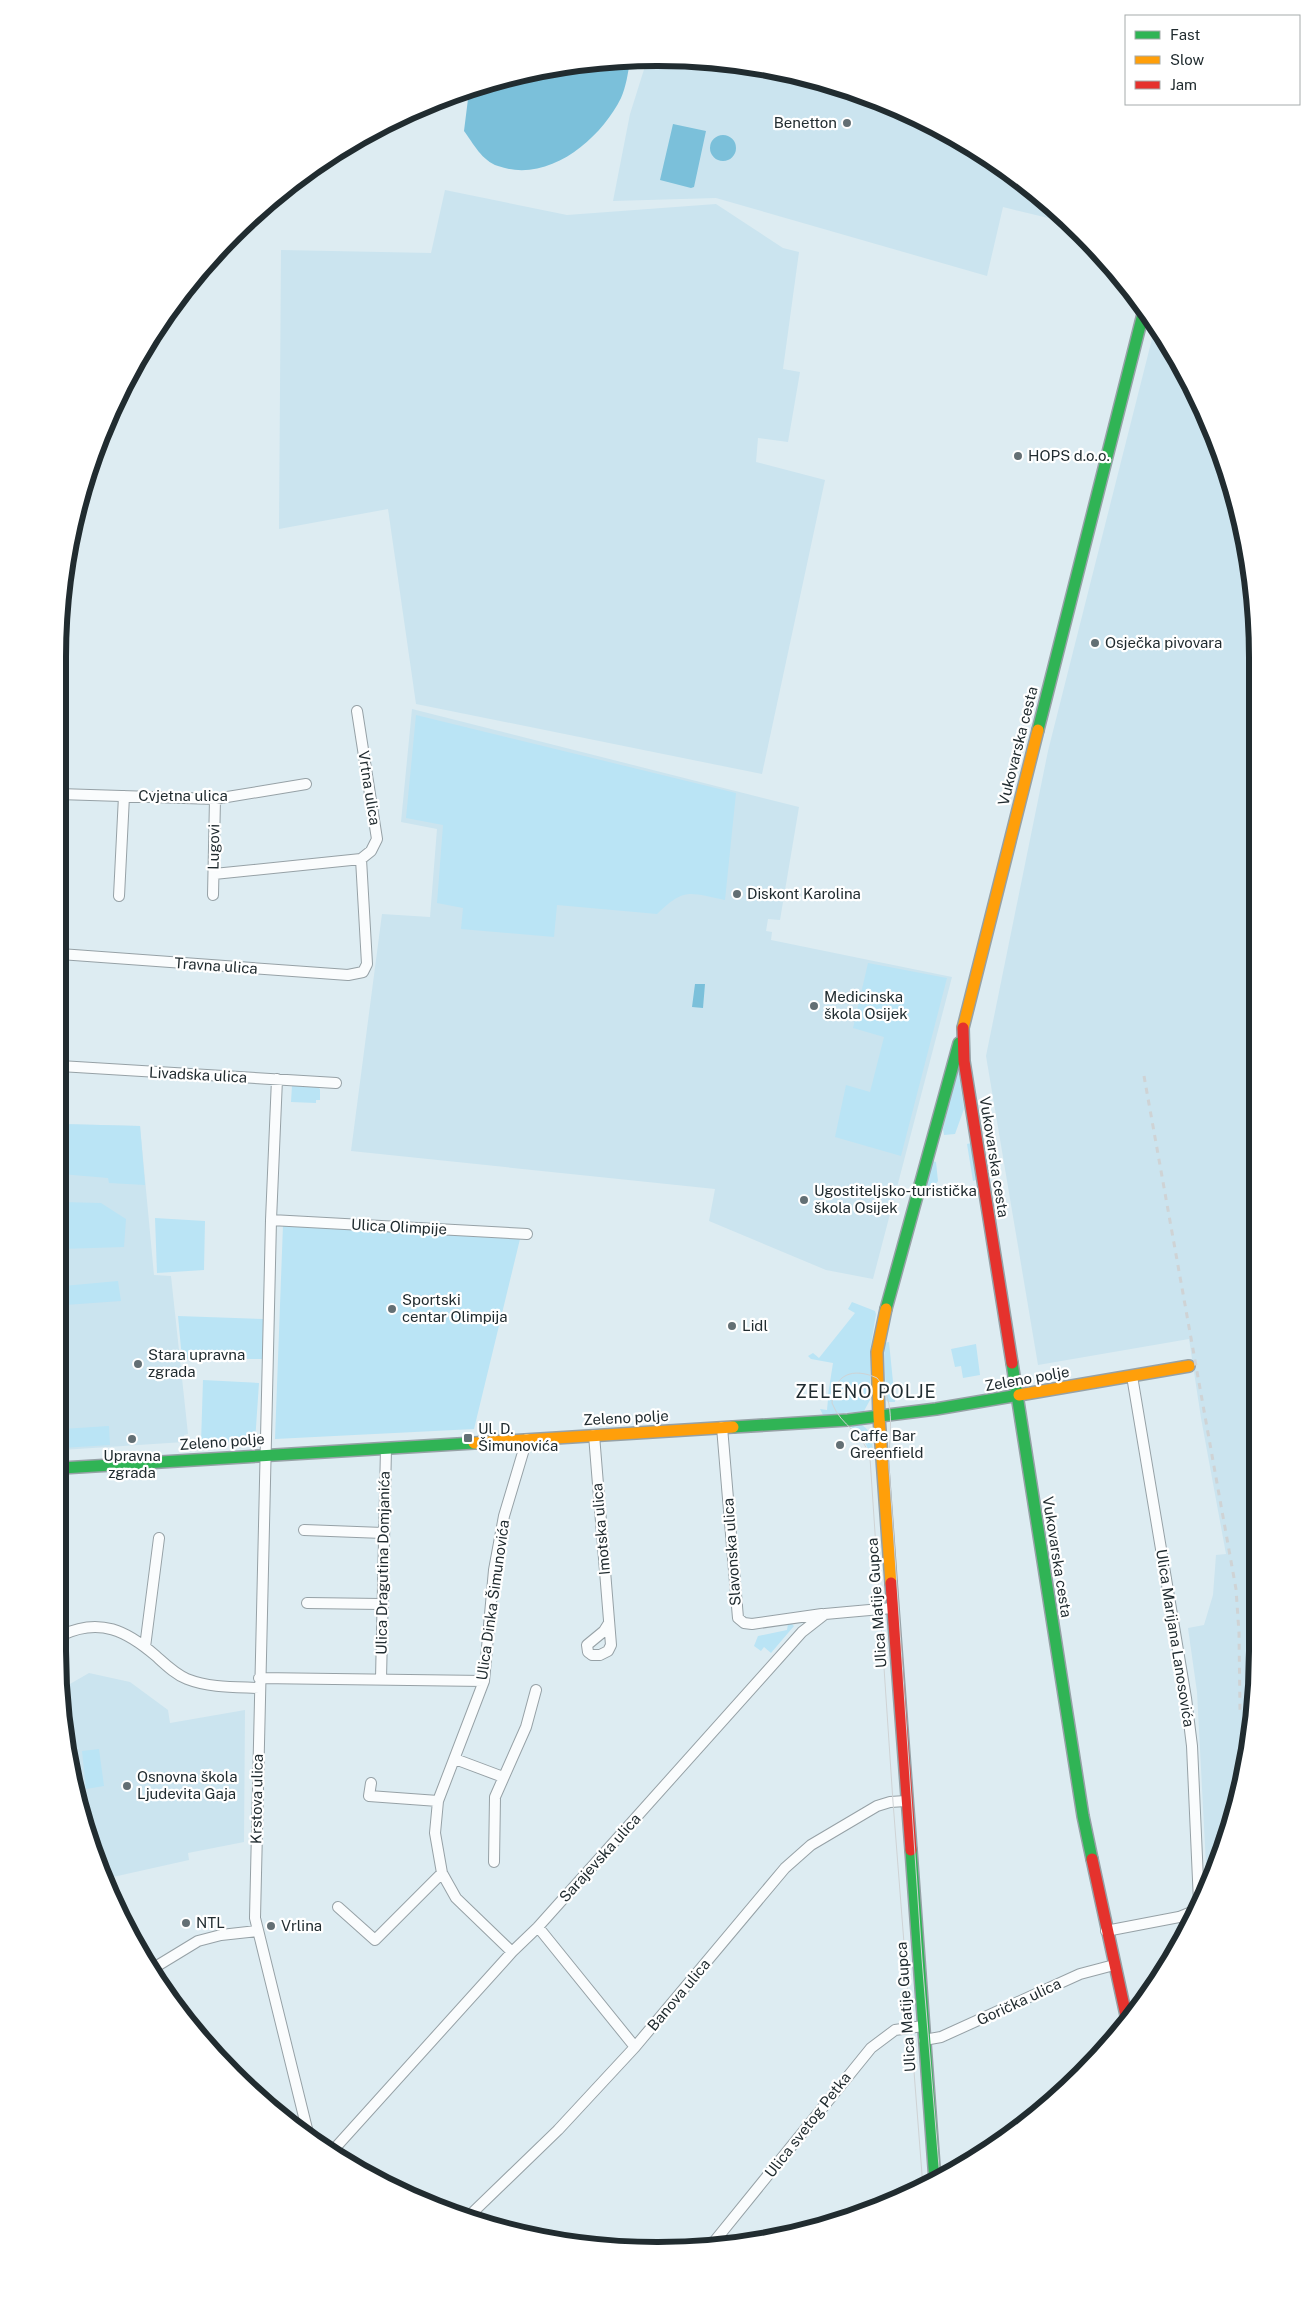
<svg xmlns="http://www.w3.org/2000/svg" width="1315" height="2308" viewBox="0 0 1315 2308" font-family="'Public Sans',sans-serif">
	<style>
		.built { fill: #cbe4ef }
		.green { fill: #bae4f5 }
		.water { fill: #7bc0da }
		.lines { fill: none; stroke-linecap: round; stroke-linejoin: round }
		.street-casing { stroke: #96a1a6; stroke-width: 12 }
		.fast-casing { stroke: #96a1a6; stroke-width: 14 }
		.slow-casing { stroke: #96a1a6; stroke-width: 14 }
		.jam-casing { stroke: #96a1a6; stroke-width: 14 }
		.street { stroke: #fafcfd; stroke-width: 10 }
		.fast { stroke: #30b455; stroke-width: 11 }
		.slow { stroke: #ff9f0a; stroke-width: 11 }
		.jam { stroke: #e5322d; stroke-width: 11 }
		.tram { stroke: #cfd3d5; stroke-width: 1 }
		.rail { stroke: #cfd3d5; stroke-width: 3; stroke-dasharray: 6 6; stroke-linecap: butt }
		.poi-dot { fill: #636f74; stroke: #fff; stroke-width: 2 }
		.labels { text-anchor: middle; stroke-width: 4.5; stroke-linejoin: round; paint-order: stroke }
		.poi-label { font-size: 15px; fill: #212c30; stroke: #fff; text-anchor: start }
		.street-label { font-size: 15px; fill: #212c30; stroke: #fff }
		.quarter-label { font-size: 18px; letter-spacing: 1px; fill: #212c30; stroke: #fff }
		.rim { fill: none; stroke: #212c30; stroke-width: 6 }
	</style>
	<rect width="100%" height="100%" fill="#ddecf2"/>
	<path class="built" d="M647,60L736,63L851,89L958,138L1069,223L1003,207L987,276L716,198L613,201L630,114Z
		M445,190L567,215L716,204L783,248L799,252L783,369L800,372L788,442L758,438L756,462L825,480L762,774L416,704L388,509L279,529L281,250L431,253Z
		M1156,323L1226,464L1252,579L1255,1250L1249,1328L1255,1332L1256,1689L1226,1843L1207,1884L1197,1692L1188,1628L1204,1625L1213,1595L1216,1555L1226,1554L1201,1418L1189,1339L1038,1365L986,1056L1048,751Z
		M412,709L799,807L780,920L768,919L766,931L772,932L771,940L952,977L873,1279L826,1270L709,1221L715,1189L351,1151L382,914L430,917L437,829L401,822Z
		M61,1124L140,1126L154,1275L171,1276L188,1434L184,1435V1442L62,1450Z
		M89,1673L130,1682L168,1710L170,1723L245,1710L244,1842L188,1853L189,1860L104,1879L89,1843L63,1729V1688Z"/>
	<path class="green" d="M416,715L736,793L725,900C689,893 685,887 657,914L557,905L554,937L461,929L463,908L437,903L443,825L406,818Z
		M868,963L947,978L901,1156L835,1137L846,1085L870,1092L884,1037L853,1028Z
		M958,1068L964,1109L955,1134L944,1135L943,1129Z
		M292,1085L317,1086L320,1089V1100H316V1103L291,1102Z
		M61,1124L140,1126L145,1185L109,1183L108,1178L61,1174Z
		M971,1143L976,1180L973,1181L967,1144Z
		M932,1161L936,1162L938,1181L925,1197L923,1195Z
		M61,1202L101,1203L126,1219L124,1247L61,1249Z
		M155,1218L205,1221L204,1270L157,1273Z
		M283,1225L520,1239L474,1429L275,1439Z
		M118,1281L121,1301L65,1305L63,1286Z
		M852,1302L875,1311L876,1314L870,1351V1400L864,1411L823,1415L820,1409L827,1410L828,1399L821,1398V1394L828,1395L833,1363L811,1359L808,1356L813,1353L819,1358L855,1313L848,1309Z
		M178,1316L263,1319L262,1359H182Z
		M889,1342L895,1402H888L886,1400L884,1343Z
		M976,1344L980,1375L963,1378L961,1366L955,1367L951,1349Z
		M203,1380L259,1383L255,1442L201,1443Z
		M860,1424C872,1430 872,1440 873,1452L870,1453L862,1436L849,1425Z
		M109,1426L110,1445L62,1448V1429Z
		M791,1623L794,1626L771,1653L764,1647L761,1651L754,1646L758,1636L787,1630L788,1624Z
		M76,1743L83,1799H79L66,1744Z
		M99,1749L104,1786L86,1789L82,1751Z"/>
	<path class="water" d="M619,59L630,61C628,73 626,87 621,98C600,140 548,184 498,166C482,161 473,143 464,131L469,91L502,78Z
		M673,124L706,131L694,187L691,188L660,180Z
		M710 148a13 13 0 1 1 26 0a13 13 0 1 1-26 0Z
		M695,984H705L703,1008L692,1007Z"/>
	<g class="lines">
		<g class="street-casing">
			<path id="street" d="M59,794L215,799L306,784
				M214,874L361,859
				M213,895L215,799
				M119,896L124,796
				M60,954L348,975L363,972L367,964L361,859L371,851L377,839L357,711
				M60,1066L336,1083
				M277,1079L271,1220L255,1918L309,2137
				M271,1220L527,1234
				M1132,1376L1186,1698L1192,1746L1199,1902
				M722,1427L738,1618L744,1623L752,1624L822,1614
				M594,1435L611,1645L608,1651L600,1655H592L588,1652L587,1645L604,1631L609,1623
				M304,1530L383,1533
				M307,1603L381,1604
				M62,1635C100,1617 127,1631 156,1656C166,1665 175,1674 187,1679C210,1688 235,1687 259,1688
				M145,1647L159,1538
				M259,1678L484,1681
				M381,1679L386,1448
				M455,1759L503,1777
				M371,1783L369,1796L438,1801
				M494,1862L495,1797L526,1727L536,1690
				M338,1907L375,1940L442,1873
				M538,1927L635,2047
				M1106,1931L1179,1917L1196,1910
				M512,1952L456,1898L442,1873L435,1833L438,1801L484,1681L494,1570L504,1516L527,1439
				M152,1969L198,1941L221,1935L257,1931
				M924,2040L941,2037L1080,1974L1114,1965
				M329,2152L336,2147L512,1952L538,1927L802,1632L825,1614L892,1608
				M468,2217L558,2130L635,2047L785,1868L811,1845L877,1806L890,1802L906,1801
				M709,2248L871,2048L895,2030L923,2026"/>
		</g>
		<g class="fast-casing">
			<path id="fast" d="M1038,730L1144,310
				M886,1309L959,1043
				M1012,1363L1083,1816L1092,1859
				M733,1427L848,1420L936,1409L1019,1395
				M62,1468L474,1443
				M911,1850L935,2181"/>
		</g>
		<g class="slow-casing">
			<path id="slow" d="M963,1028L1038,730
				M886,1309L877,1352L879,1417L891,1583
				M1019,1395L1189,1366
				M474,1443L733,1427"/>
		</g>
		<g class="jam-casing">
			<path id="jam" d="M963,1028L964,1061L1012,1363
				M891,1583L911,1850
				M1092,1859L1127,2020"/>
		</g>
		<use href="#street" class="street"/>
		<use href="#fast" class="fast"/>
		<use href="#slow" class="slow"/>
		<use href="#jam" class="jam"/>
		<path class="tram" d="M923,2187L893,1802L870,1458C864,1432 841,1427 832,1403C833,1374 853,1367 877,1378C898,1403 888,1438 889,1467L922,1959L940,2179"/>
		<path class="rail" d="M1144,1076L1236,1589L1239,1633L1240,1711
			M1252,1711L1251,1532L1255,1450"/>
	</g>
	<g class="poi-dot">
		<circle cx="847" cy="123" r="5"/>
		<circle cx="1018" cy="456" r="5"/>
		<circle cx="1095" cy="643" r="5"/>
		<circle cx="737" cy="894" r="5"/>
		<circle cx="814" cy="1006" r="5"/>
		<circle cx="804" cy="1200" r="5"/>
		<circle cx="392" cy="1309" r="5"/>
		<circle cx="732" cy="1326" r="5"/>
		<circle cx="138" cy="1364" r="5"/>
		<rect x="463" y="1433" width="10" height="10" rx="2.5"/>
		<circle cx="132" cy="1439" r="5"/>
		<circle cx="840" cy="1445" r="5"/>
		<circle cx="127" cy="1786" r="5"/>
		<circle cx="186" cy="1923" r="5"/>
		<circle cx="271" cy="1926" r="5"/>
	</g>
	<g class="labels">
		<g class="poi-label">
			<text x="837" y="128" text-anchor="end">Benetton</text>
			<text x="1028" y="461">HOPS d.o.o.</text>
			<text x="1105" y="648">Osječka pivovara</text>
			<text x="747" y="899">Diskont Karolina</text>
			<text x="824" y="1002">Medicinska<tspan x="824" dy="17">škola Osijek</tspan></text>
			<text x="814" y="1196">Ugostiteljsko-turistička<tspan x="814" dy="17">škola Osijek</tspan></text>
			<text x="402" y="1305">Sportski<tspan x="402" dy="17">centar Olimpija</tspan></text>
			<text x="742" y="1331">Lidl</text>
			<text x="148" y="1360">Stara upravna<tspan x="148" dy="17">zgrada</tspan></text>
			<text x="478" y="1434">Ul. D.<tspan x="478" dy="17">Šimunovića</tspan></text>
			<text x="850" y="1441">Caffe Bar<tspan x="850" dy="17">Greenfield</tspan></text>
			<text x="132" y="1461" text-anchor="middle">Upravna<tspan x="132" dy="17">zgrada</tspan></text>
			<text x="137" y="1782">Osnovna škola<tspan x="137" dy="17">Ljudevita Gaja</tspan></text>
			<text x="196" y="1928">NTL</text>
			<text x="281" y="1931">Vrlina</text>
		</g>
		<g class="street-label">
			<text transform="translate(1018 746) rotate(-76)" y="5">Vukovarska cesta</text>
			<text transform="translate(369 788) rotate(81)" y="5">Vrtna ulica</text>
			<text x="183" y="801">Cvjetna ulica</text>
			<text transform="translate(214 847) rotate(-89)" y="5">Lugovi</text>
			<text transform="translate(216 966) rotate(4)" y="5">Travna ulica</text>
			<text transform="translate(198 1075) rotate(3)" y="5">Livadska ulica</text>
			<text transform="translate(994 1157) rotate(81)" y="5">Vukovarska cesta</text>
			<text transform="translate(399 1227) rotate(3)" y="5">Ulica Olimpije</text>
			<text transform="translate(1027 1379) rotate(-10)" y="5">Zeleno polje</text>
			<text transform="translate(626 1418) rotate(-3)" y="5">Zeleno polje</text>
			<text transform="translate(222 1442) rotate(-4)" y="5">Zeleno polje</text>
			<text transform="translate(601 1529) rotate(-95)" y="5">Imotska ulica</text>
			<text transform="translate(732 1552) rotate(-94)" y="5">Slavonska ulica</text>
			<text transform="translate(1057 1557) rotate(81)" y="5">Vukovarska cesta</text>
			<text transform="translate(383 1563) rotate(-89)" y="5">Ulica Dragutina Domjanića</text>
			<text transform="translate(493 1600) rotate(-82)" y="5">Ulica Dinka Šimunovića</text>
			<text transform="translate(877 1603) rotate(-94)" y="5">Ulica Matije Gupca</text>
			<text transform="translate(1175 1638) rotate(81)" y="5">Ulica Marijana Lanosovića</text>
			<text transform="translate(257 1799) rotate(-89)" y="5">Krstova ulica</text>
			<text transform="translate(600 1858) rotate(-48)" y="5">Sarajevska ulica</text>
			<text transform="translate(679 1995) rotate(-50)" y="5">Banova ulica</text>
			<text transform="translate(1019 2002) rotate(-25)" y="5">Gorička ulica</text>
			<text transform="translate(906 2007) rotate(-94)" y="5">Ulica Matije Gupca</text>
			<text transform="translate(808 2125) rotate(-52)" y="5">Ulica svetog Petka</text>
		</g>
		<g class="quarter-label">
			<text x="866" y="1398">ZELENO POLJE</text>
		</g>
	</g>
	<path d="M0 0H1315V2308H0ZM657 66H658A591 591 0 0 1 1249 657V1651A591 591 0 0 1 658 2242H657A591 591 0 0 1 66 1651V657A591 591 0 0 1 657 66Z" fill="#fff" fill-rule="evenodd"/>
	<path class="rim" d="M657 66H658A591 591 0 0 1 1249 657V1651A591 591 0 0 1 658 2242H657A591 591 0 0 1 66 1651V657A591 591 0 0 1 657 66Z"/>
	<rect x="1125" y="15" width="175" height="90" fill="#ffffff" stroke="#a6abac"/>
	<rect x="1135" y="31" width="25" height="8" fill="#30b455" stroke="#a6abac"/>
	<text x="1170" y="40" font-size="15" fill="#212c30">Fast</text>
	<rect x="1135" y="56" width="25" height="8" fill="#ff9f0a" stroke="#a6abac"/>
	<text x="1170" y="65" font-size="15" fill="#212c30">Slow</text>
	<rect x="1135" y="81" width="25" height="8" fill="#e5322d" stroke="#a6abac"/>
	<text x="1170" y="90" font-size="15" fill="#212c30">Jam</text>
</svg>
